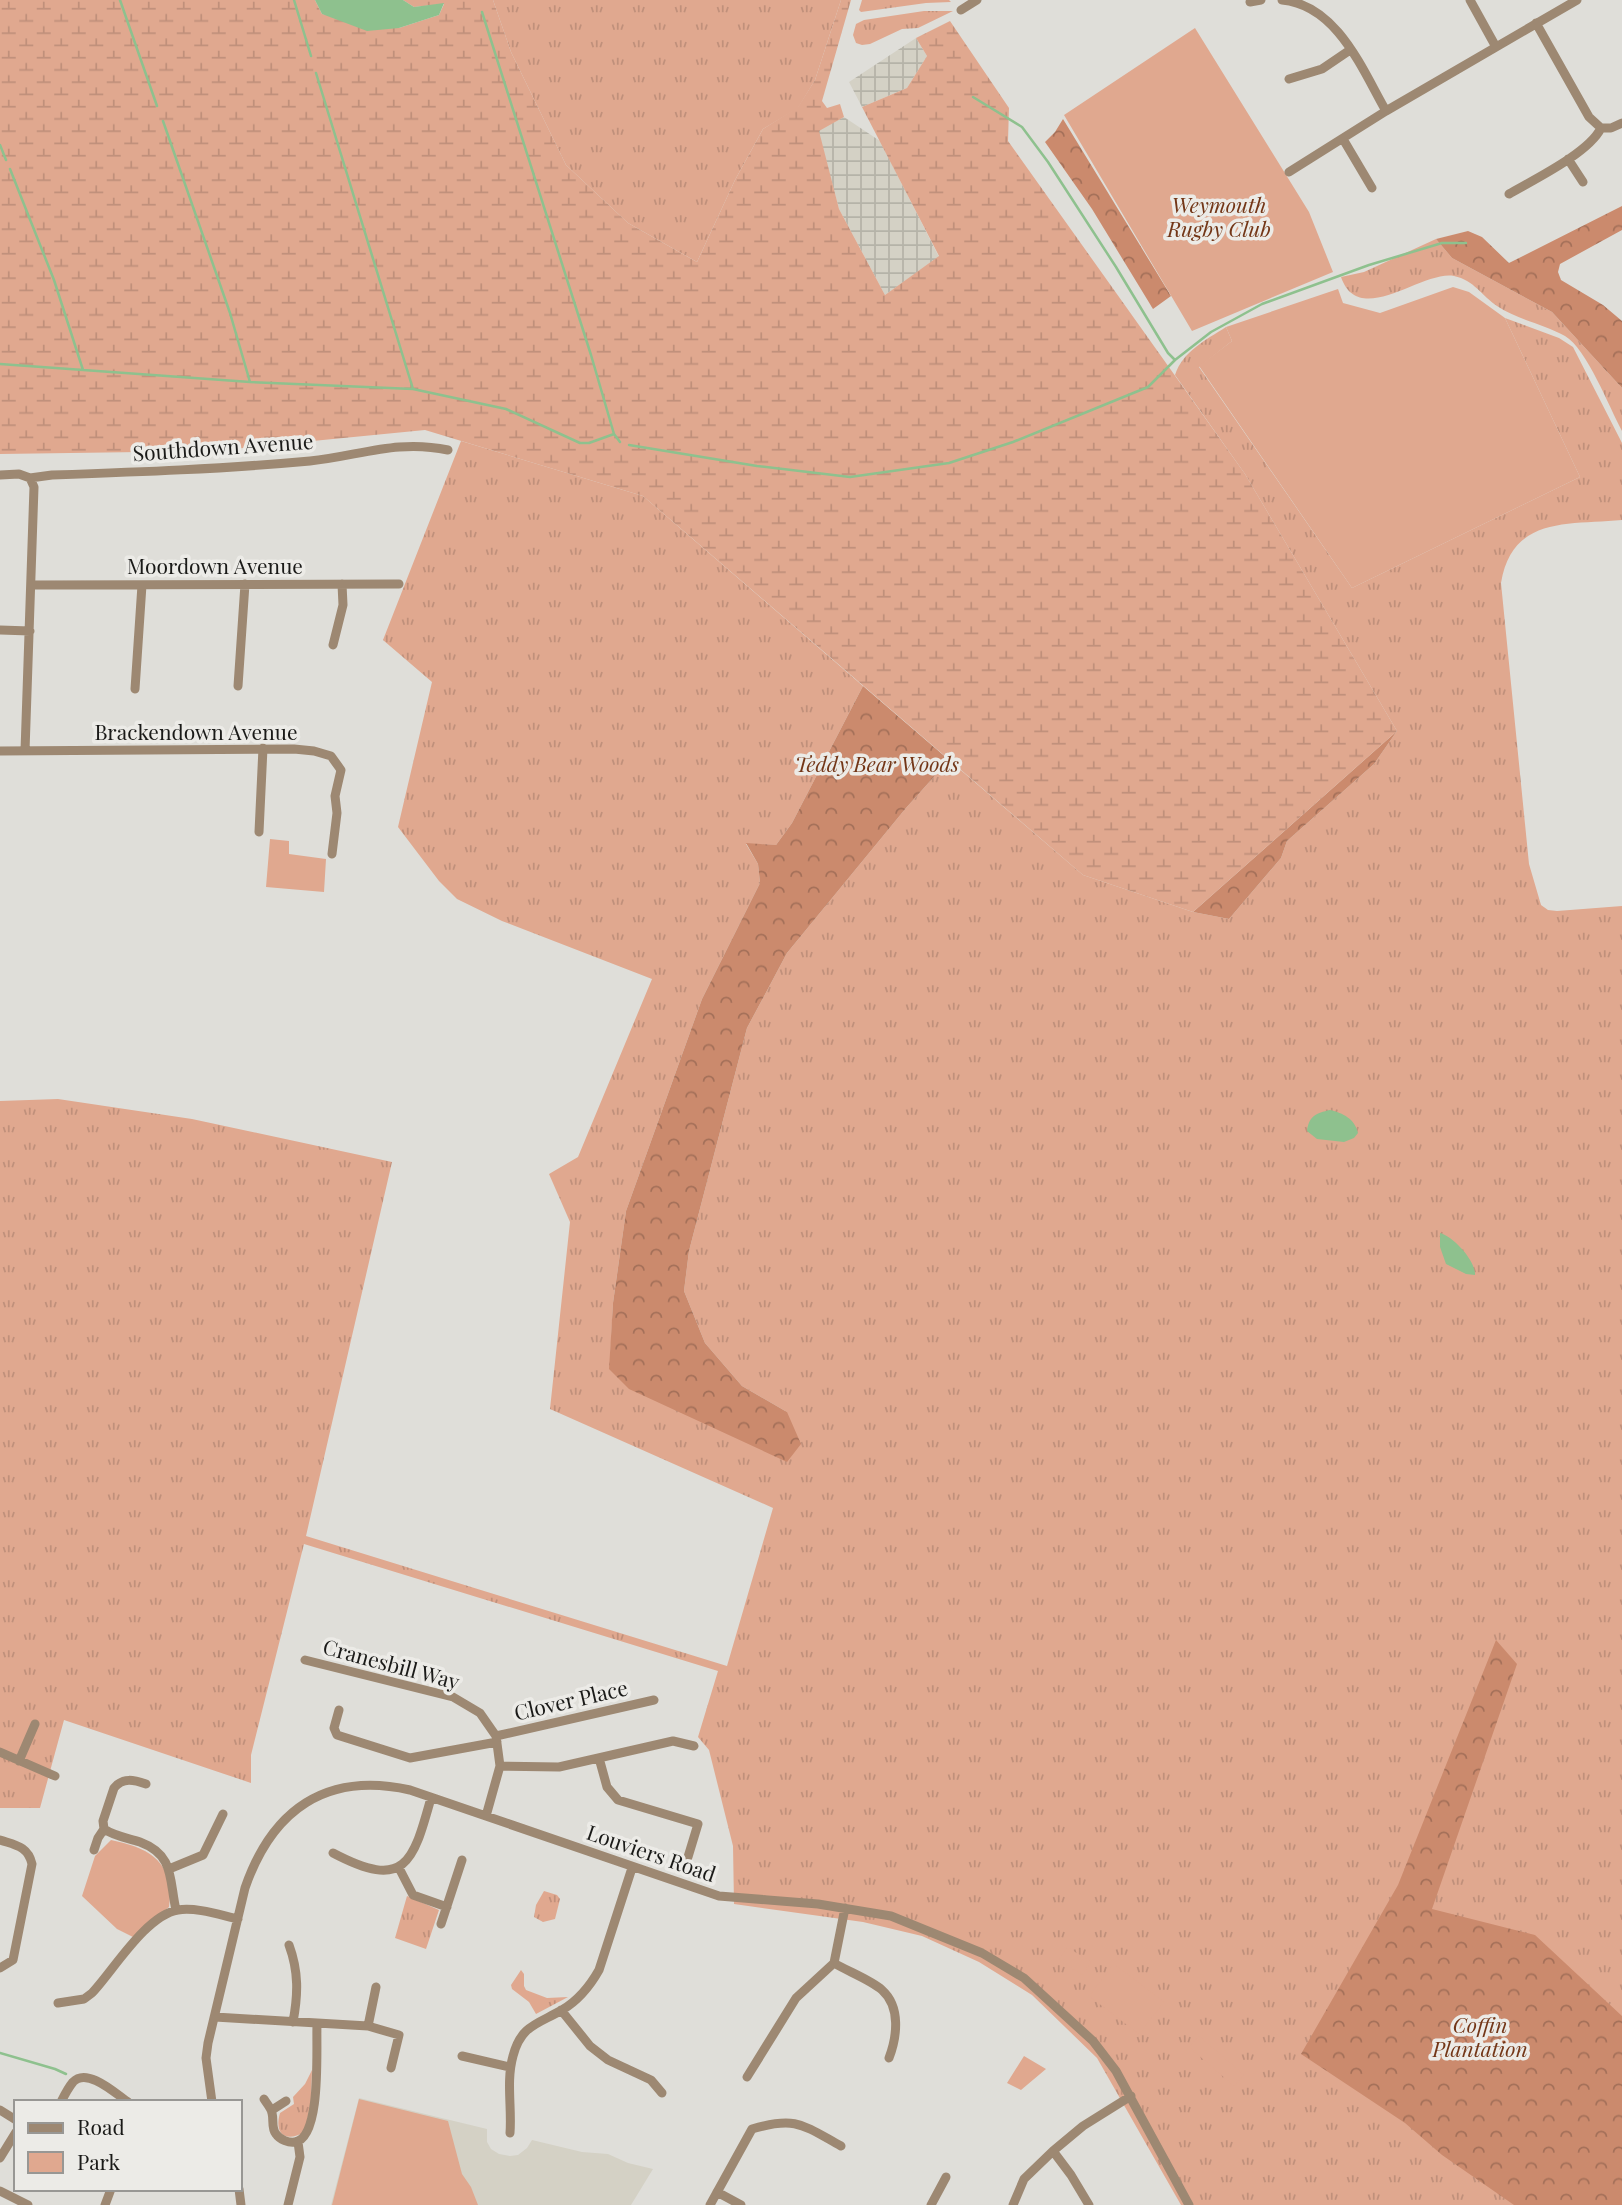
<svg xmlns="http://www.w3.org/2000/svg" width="1622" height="2205" viewBox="0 0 1622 2205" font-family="'Playfair Display',serif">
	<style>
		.built { fill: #d4d1c5 }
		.industrial { fill: url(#industrial-grid) }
		.grass { fill: url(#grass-tufts) }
		.forest { fill: url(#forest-crowns) }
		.wetland { fill: url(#wetland-marsh) }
		.green { fill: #e0a88f }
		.water { fill: #8ec18e }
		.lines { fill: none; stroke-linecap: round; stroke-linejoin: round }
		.stream { stroke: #8ec18e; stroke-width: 2.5 }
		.street { stroke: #9d8872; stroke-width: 9 }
		.labels { text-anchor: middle; stroke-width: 7; stroke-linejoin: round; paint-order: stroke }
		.park-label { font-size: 21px; font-style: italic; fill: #733617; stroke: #ecebe7 }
		.street-label { font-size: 21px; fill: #1a1a18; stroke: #ecebe7 }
	</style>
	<defs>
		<pattern id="industrial-grid" width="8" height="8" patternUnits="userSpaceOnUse" patternTransform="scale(1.75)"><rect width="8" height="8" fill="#d4d1c5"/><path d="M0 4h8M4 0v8" fill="none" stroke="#b5b3a8"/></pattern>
		<pattern id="grass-tufts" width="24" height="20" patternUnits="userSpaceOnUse" patternTransform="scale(1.75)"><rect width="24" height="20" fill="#e0a88f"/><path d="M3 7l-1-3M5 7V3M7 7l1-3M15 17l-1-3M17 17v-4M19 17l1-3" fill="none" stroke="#c0907b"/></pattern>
		<pattern id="forest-crowns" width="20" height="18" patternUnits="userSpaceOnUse" patternTransform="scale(1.75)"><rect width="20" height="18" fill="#cb8a6d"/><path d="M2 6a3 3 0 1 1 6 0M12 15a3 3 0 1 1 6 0" fill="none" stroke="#a47059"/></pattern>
		<pattern id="wetland-marsh" width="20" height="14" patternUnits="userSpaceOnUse" patternTransform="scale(1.75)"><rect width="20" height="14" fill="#e0a88f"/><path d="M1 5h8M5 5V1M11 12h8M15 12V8" fill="none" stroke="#c0907b"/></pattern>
	</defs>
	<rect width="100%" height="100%" fill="#dfded9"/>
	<path class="built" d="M359,2098L487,2129V2142L491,2149L499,2154L510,2156L518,2155L527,2148L532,2140L582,2152L608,2154L628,2163L653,2169L631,2205H331Z"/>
	<path class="industrial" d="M916,38L927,56L907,88L862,107L849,82Z
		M844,117L880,141L939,257L885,295L839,209L818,130Z"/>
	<path class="grass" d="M493,0H841L815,80L798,108L763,129L735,180L697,262L628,223L566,165L511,52Z
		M862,0H949L951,2L926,3L861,12L859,10Z
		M924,11H953L918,28L902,29L870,44L862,45L856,43L853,35L856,24L864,20Z
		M1436,239L1452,258L1552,312L1622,388V431C1609,407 1587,349 1565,336C1544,324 1518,320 1497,306C1482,296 1474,280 1454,276C1422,270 1359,329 1341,277L1364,272Z
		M1505,318L1559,338L1573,347L1622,443V520C1568,525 1512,516 1501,583L1529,864L1541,905L1548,910L1557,911L1622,906V2205H1181L1097,2058L1032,1995L979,1962L922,1936L863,1922L734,1904L733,1846L709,1750L698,1737L718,1671L304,1544L251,1755V1783L64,1720L40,1808H0V1101L58,1099L192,1119L392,1162L306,1536L727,1666L773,1508L550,1409L570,1222L549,1174L578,1157L652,979L502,921L457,899L439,881L398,827L432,682L383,640L461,441L643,496L863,686L792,823L776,845L746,844L758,864L760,883L702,999L626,1211L613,1303L610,1362L787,1412L742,1386L705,1343L684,1291L689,1251L747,1028L787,953L906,808L949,760L1083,875L1193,912L1229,919L1281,858L1287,841L1374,764L1397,731L1245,474L1175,375C1183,351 1206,340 1226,327L1232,341L1199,367L1352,588L1580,477Z
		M544,1891L557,1895L560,1899L555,1919L543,1922L534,1917L536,1905Z
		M407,1896L439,1910L426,1949L395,1938Z
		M521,1970L524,1974V1986L526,1990L547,1998L568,1997L536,2014L529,2002L512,1989L511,1985Z
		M312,2070L311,2101L305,2132C285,2143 274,2134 280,2113L294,2104L293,2097L305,2084Z"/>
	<path class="forest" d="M1063,119L1171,296L1153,309L1092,209L1045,142L1055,132Z
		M1622,206V230L1560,264L1558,272L1561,280L1603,305L1622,321V388L1552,312L1452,258L1436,239L1468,231L1482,237L1509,263Z
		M863,686L949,760L906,808L787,953L747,1028L689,1251L684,1291L705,1343L742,1386L787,1412L801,1444L787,1462L629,1389L609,1369L613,1303L626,1211L702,999L760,883L758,864L746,843L776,845L792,823Z
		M1397,731L1374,764L1287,841L1281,858L1229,919L1193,912Z
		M1496,1640L1517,1664L1432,1909L1535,1935L1622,2016V2205H1514L1442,2155L1405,2123L1301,2054L1398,1885Z"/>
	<path class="wetland" d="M0,0H315L322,14L399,28L439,15L444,4L414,7L403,0H493L511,52L566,165L628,223L697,262L735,180L763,129L798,107L815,80L841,0H851L822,101L827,108L840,104L844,117L819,131L839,209L885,295L939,256L862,107L907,88L927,56L916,38L950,21L1009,108L1008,141L1245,474L1397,731L1193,912L1083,875L643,496L425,430L212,451L0,454Z"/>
	<path class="green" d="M1195,28L1309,212L1333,272L1192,331L1064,115Z
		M1453,287L1469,292L1505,318L1580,477L1352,588L1199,366L1232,341L1226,327L1338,289L1343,303L1380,313Z
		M270,839L289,841V854L326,859L324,892L266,887Z
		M111,1840C150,1848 175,1862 169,1907L133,1937L117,1929L82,1896L95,1856Z
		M1067,1947L1091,1962L1082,1975L1059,1960Z
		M1114,1964L1164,2002L1139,2034L1089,1996Z
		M1199,2036L1244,2075L1234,2086L1189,2047Z
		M1024,2056L1046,2069L1021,2090L1007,2083Z
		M359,2099L448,2121L462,2174L471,2187L478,2205H332Z"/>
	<path class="water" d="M315,0H403L414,7L444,3L439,15L399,28L367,31L322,14Z
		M1330,1110C1343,1113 1355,1119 1358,1133L1354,1138L1344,1142L1317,1139L1307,1131C1309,1116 1316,1113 1330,1110Z
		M1440,1233C1453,1236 1476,1261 1475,1275L1466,1274L1446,1264L1440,1247Z"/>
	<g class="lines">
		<path class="stream" d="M120,0L157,106
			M294,0L311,56
			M482,12L591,355L614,434L620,442
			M316,73L413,389
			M973,97L1022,127L1048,162L1116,267L1168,353L1175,360
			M163,121L230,313L250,382
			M0,145L6,160
			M10,169L54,280L83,370
			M0,364L250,382L413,389L506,409L580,443H589L614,434
			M629,445L757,466L850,477L949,463L1013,442L1148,387L1175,360L1211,332L1262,304L1369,265L1442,243H1466
			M0,2053L55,2069L66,2074"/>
		<path class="street" d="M1282,0C1337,5 1362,69 1386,111
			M1470,0L1496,47
			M1250,2L1261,0
			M961,10L977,0
			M1536,23L1589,117L1601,128H1611L1622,123
			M1289,79L1322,69L1350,50
			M1343,139L1372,188
			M1568,159L1583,182
			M1289,172L1386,111L1577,0
			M1509,194C1533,180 1589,153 1601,128
			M0,475L19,474L30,478L52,475C138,472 223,469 310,461C359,456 397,439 448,450
			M32,585L399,584
			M0,630L30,631
			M333,645L343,605L342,584
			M238,686L245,584
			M135,689L142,585
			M0,751L294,749L314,751L331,756L341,770L335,796L337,813L332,854
			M25,751L34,487L30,478
			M259,832L263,748
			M305,1660L453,1697L480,1713L496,1736L500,1766L486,1816
			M339,1710L334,1728L337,1735L410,1758L497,1742
			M496,1736L654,1700
			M0,1752L55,1776
			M599,1758L607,1787L618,1800L698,1824L688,1857
			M19,1761L35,1724
			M500,1766L559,1767L673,1741L694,1746
			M104,1829C114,1836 128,1838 140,1842C175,1855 169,1880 176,1910
			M0,1840C15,1845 28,1846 32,1864L13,1960L0,1968
			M94,1850L98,1838L104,1829L103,1821L114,1788C123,1777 134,1780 146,1784
			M333,1853C405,1891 413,1863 431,1798
			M399,1868L413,1895L447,1907
			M169,1869L203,1855L223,1814
			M441,1924L462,1860
			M289,1945C299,1972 298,1995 293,2022
			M834,1963C847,1971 871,1980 882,1990C901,2007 897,2037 889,2058
			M58,2003L84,1999L92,1993C113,1971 146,1915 178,1910C196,1907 220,1915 238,1919
			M561,2010L590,2046L608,2060L651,2080L662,2093
			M215,2017L368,2026L399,2035L391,2068
			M368,2026L376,1987
			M462,2056L510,2067
			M747,2077L796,1998L834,1963L845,1908
			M264,2099C267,2104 271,2108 272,2113C274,2120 271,2128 276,2134C280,2140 289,2143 295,2142C322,2138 316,2047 317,2025
			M61,2102C64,2096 68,2088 73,2082C87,2067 115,2093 128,2102
			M212,2102L206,2058L208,2043L245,1888C272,1810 326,1771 410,1790L719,1896L818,1904L891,1916L982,1953L1024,1978L1093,2041L1116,2071L1189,2205
			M0,2110L16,2120
			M272,2110L286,2101
			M510,2133C512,2108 506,2081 513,2056C521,2025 538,2024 562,2010C579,2000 590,1986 599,1970L632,1868
			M1053,2151L1071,2175L1089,2205
			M0,2158L16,2132
			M239,2189L241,2205
			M0,2191L28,2205
			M717,2192L741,2205
			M105,2205L111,2189
			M288,2205L300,2157L298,2142
			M710,2205L752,2129C796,2116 803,2125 841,2146
			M931,2205L946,2177
			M1013,2205L1024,2179L1053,2151L1083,2126L1131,2096"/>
	</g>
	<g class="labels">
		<g class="park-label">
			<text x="1219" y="213">Weymouth<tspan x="1219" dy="24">Rugby Club</tspan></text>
			<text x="877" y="772">Teddy Bear Woods</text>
			<text x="1480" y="2033">Coffin<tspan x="1480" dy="24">Plantation</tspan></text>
		</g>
		<g class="street-label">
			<text transform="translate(223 448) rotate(-4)" y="7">Southdown Avenue</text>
			<text x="215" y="574">Moordown Avenue</text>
			<text x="196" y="740">Brackendown Avenue</text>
			<text transform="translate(391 1665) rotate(15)" y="7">Cranesbill Way</text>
			<text transform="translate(571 1701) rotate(-13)" y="7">Clover Place</text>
			<text transform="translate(651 1854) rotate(19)" y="7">Louviers Road</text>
		</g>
	</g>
	<rect x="14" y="2100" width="228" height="91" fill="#ecebe7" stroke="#989794" stroke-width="2"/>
	<rect x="28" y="2123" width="35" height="10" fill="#9d8872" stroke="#989794" stroke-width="2"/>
	<text x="77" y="2135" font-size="21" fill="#1a1a18">Road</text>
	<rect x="28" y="2152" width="35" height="21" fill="#e0a88f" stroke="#989794" stroke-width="2"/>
	<text x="77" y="2170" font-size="21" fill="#1a1a18">Park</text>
</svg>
